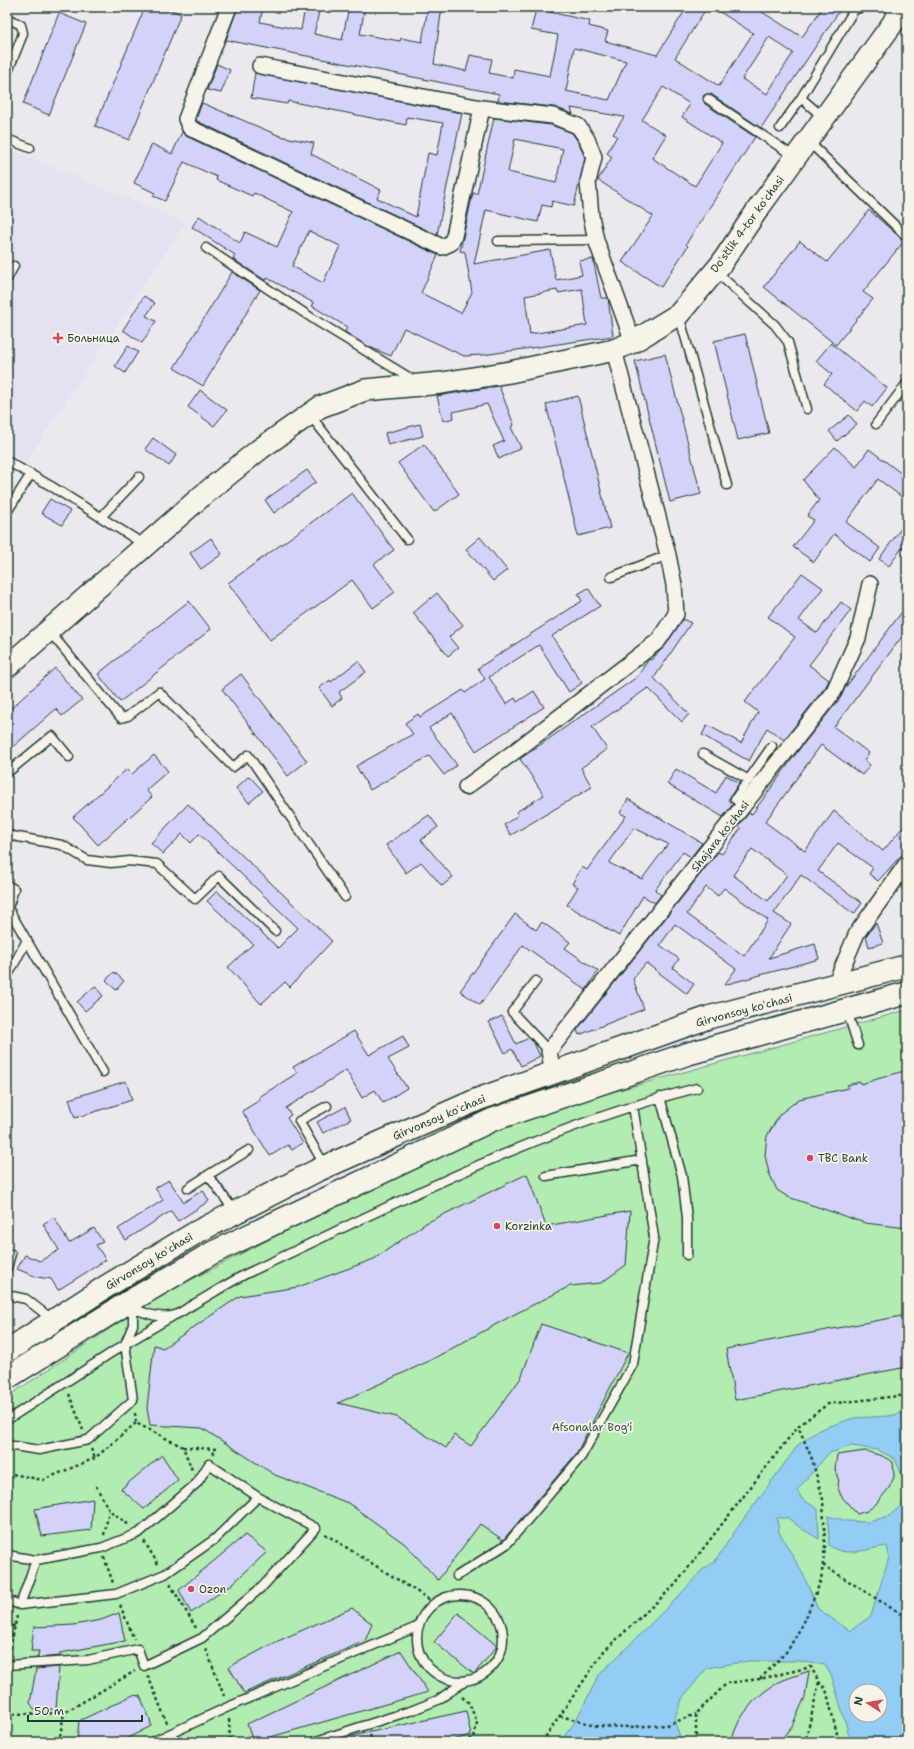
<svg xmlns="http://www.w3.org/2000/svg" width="914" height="1749" viewBox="0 0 914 1749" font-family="'Shantell Sans',sans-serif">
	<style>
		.built { fill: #e4e2f2 }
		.green { fill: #b2ecb0; stroke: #689472; fill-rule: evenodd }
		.water { fill: #93cdf3; stroke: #6593a7; fill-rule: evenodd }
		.building { fill: #d3d2fb; stroke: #1f3d34; fill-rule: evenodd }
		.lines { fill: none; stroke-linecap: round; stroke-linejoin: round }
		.lane-casing { stroke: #1f3d34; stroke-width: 11 }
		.street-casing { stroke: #1f3d34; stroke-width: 18 }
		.secondary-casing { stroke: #1f3d34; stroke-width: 24 }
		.primary-casing { stroke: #1f3d34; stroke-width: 25 }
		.path { stroke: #1f3d34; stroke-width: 2.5; stroke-dasharray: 3 3; stroke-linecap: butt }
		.lane { stroke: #f7f3e8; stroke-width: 8 }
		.street { stroke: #f7f3e8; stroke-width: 15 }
		.secondary { stroke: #f7f3e8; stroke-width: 21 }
		.primary { stroke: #f7f3e8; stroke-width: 22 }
		.poi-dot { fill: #d1495b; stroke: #f7f3e8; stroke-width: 1.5 }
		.labels { text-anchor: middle; stroke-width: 3.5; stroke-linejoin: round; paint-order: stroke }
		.street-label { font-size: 11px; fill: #1f3d34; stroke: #f7f3e8 }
		.poi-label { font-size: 11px; fill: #1f3d34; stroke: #f7f3e8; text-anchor: start }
		.park-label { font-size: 11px; fill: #355747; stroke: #f7f3e8 }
	</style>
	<rect width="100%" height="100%" fill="#ece9ee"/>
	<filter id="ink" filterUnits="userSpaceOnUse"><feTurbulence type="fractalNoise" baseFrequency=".025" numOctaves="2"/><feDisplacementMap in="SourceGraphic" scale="8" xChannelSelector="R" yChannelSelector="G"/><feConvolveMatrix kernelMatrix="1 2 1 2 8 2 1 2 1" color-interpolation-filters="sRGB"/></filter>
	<g filter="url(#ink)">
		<path class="built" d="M7,148L186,222L26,462L7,454Z"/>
		<path class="green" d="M907,1010V1742H7V1397L156,1298L483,1128ZM856,1691H880V1715H856Z"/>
		<path class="water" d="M907,1412V1487L895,1459L878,1450L852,1446L829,1453L797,1490L802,1499L818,1509L819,1539L799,1527L788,1518H777L779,1532L803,1574L818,1609L850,1631L871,1616L889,1557L887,1546C869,1548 845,1559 829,1545L828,1516L847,1521L868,1522L889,1516L903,1504L907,1488V1742H849L850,1738L832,1677L825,1665L798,1661H748L707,1668L683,1697L674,1720L682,1742H560L575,1722L599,1675L679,1596L702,1570L715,1561L740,1524L799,1444L819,1430L853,1418L889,1416ZM856,1691H880V1715H856Z"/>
		<path class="building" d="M145,7H164L181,14L129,140L95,126Z
			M238,7H263L260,22L301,30L305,7H320L314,34L342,40L349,7H365L360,34L400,41L401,38L422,42L428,7H442L434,64L466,71L470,55L492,59L489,73L513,78L514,69L550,76L558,35L531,30L536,9L590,21L589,26L608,31L605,41L657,55L687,7H707L675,58L719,86L753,33L712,7H754L802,37L823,7H842L761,128L711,94H706L703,96L705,104L755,137L686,244L688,246L661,287L622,262L653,216L598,180L612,157L607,153L617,136L613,134L624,117L571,108L573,114L554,107L498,101L499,94L226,40ZM769,37L793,53L767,94L742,79ZM574,48L626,61L609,100L566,91ZM663,87L690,104L682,117L722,143L695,186L652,158L666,135L642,120Z
			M59,13L86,24L49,115L23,104Z
			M217,64L230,70L221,93L207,90Z
			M255,73L462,113L437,235L197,121L196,119L202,103L280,136L314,143L311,154L381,190L377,198L416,217L428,153L437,155L443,123L407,117L406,125L288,101L287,104L251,98Z
			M494,118L551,125L572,133L579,143L585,158L574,206L552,201L551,207L542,205L538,222L486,210L474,264L550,250L556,280L582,275L579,261L593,259L601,298H608L613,336L483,355L464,356L404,328L391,356L367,346L345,332L347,327L312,306L314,303L267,278L266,281L233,259L235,255L192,227L199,216L240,243L245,232L277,247L293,212L254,193L252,196L216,180L217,177L184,162L165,201L153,196L155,193L134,183L152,144L172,154L182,132L186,136L438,255L421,293L461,313L472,292L465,252L460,251L473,193L477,194ZM515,139L563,149L556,183L508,172ZM309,231L340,246L323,283L292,266ZM582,289L587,325L530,334L525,296L557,290L558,293Z
			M869,210L904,241L863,292L873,299L836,345L764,287L800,241L827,262Z
			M232,272L260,290L203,386L174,368Z
			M144,296L155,303L146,316L156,321L142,343L123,330Z
			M745,334L769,433L738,440L714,341Z
			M831,343L887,388L872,407L865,401L857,411L824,384L832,374L816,361Z
			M128,346L138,352L125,373L115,366Z
			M665,354L701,494L670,502L635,361Z
			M499,386L514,425L511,427L521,448L499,459L493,446L504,441L487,404L453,412L454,418L443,421L437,396Z
			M200,390L227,410L214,426L188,407Z
			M578,396L610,528L578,536L546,404Z
			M849,415L857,424L837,441L829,431Z
			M420,424L423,436L388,445L385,433Z
			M153,438L176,455L169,466L145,449Z
			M424,444L459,494L434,512L398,463Z
			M835,447L856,467L869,449L902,474L900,477L907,482V501L878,479L846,522L880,548L870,562L834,534L814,562L793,547L814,520L807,516L819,500L803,480Z
			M307,470L316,482L274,513L265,500Z
			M352,493L394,550L374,564L395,592L373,608L352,580L270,640L228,583Z
			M50,499L70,511L62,525L41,513Z
			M907,520V541L889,566L879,559Z
			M480,537L507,570L493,581L466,549Z
			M211,538L222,554L201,569L190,553Z
			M802,573L823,588L799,620L817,633L841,602L851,610L809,665L829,680L826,686L784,740L767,728L749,761L702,735L707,725L741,743L758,712L745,702L795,637L768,617Z
			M588,588L600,606L552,636L582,683L569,692L539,645L489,677L506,704L515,698L517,702L534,691L544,707L476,751L452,713L429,728L457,765L444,775L429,756L370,790L356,766L413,734L405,723L418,714L420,717L463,690L465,693L485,679L478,668L582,601L578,594Z
			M437,593L463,625L449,637L458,648L448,656L413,613Z
			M189,601L211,629L120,702L98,674Z
			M907,605V630L834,727L869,753L864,760L870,765L862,775L821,745L765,822L805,851L834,811L883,851L907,822V849L878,881L869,874L873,868L838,843L818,871L862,903L854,914L801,875L774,913L791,924L769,958L815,944L819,959L724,985L736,969L675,924L660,945L679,959L673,968L694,984L687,994L646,963L633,979L644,1009L579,1035L577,1030L718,852L722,854L741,828L738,826L749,813L752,814L798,751L841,697L845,688ZM752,849L787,875L768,901L733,875ZM706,887L718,896L724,888L768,920L744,956L687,914Z
			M683,619L691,623L654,678L689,714L682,722L648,688L592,727L607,749L581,768L592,787L511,835L504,825L518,815L516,812L544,795L520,759L637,677L649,659L651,660L665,646Z
			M358,661L366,672L339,692L342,698L332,706L319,688L330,680L331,682Z
			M55,668L82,700L62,716L56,709L7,752V712Z
			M241,674L307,761L288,776L222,689Z
			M154,755L168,771L146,790L152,797L98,845L73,817L127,769L132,774Z
			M676,769L716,793L726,775L739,783L728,800L733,804L723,817L667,784Z
			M249,776L263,791L249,803L236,788Z
			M628,799L702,843L691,857L683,852L655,890L661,895L655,903L643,896L619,936L567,905L578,887L572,884L582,867L587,870L626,816L620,813ZM634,828L668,844L642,879L609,863Z
			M188,804L332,941L290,987L285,982L261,1004L228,967L253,944L207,901L217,891L278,948L298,928L199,834L191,843L182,834L163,854L151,843Z
			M429,815L438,827L421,840L453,877L442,886L421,862L406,873L386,845Z
			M515,914L536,930L542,922L570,942L565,948L598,971L586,990L523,945L480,1005L460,991Z
			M876,923L883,943L869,947L866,936Z
			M114,972L124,981L116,990L106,980Z
			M95,986L103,996L85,1011L77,1002Z
			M502,1016L516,1044L529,1038L534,1043L540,1056L521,1066L512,1049L505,1053L489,1022Z
			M354,1031L369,1055L403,1036L409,1048L388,1059L407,1088L383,1103L375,1090L362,1098L346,1070L286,1108L291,1115L287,1118L303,1143L292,1150L288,1145L270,1156L242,1111L260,1100L259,1097L297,1073L293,1067Z
			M907,1070V1228L865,1223L788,1197L777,1190L769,1173L765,1155L767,1136L780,1114L799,1099L848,1088L847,1085L860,1082L861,1084Z
			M126,1081L132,1100L75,1118L69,1099Z
			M345,1107L351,1119L323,1133L317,1122Z
			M527,1174L546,1226L630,1211L626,1265L601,1283L570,1286L513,1315L427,1362L338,1403L397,1417L446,1448L454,1435L471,1446L521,1378L541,1324L628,1353L576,1454L503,1540L480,1524L438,1580L405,1544L348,1503L275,1475L202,1428L150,1425L147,1408L154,1345L163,1348L240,1296L298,1287L374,1259L426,1223Z
			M169,1180L184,1202L203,1190L209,1201L178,1221L171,1211L126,1240L118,1229L163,1200L155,1188Z
			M54,1217L69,1243L94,1228L103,1242L96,1245L106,1260L58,1290L51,1279L37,1277L17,1269L25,1255L40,1261L59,1250L43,1224Z
			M907,1315V1367L735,1400L726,1349Z
			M865,1451L882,1456L893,1462L894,1477L889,1488L875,1505L867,1511L857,1514L841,1496L837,1485L839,1482L835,1469L837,1455Z
			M162,1455L178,1480L144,1509L121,1489Z
			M93,1499L91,1530L42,1536L35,1509Z
			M245,1535L267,1552L231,1585L191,1613L179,1590Z
			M352,1608L372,1624L365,1641L244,1693L229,1667L278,1641Z
			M119,1613L125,1641L60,1653V1656L37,1658L39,1651H31L34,1627L74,1625L101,1620Z
			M458,1613L497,1646L474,1674L434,1642Z
			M401,1651L428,1692L253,1742L247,1724Z
			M59,1667L56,1709H34L30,1703L36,1669Z
			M809,1671L805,1697L792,1726L783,1737L777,1742H730L740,1719L753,1702L764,1692L778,1682Z
			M133,1695L140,1696L150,1719L151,1726L120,1742H77L79,1721Z
			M466,1711L471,1735L446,1742H349L348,1737Z"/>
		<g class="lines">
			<g class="lane-casing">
				<path id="lane" d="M7,18L21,25L23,33L21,39L7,74
					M708,99L795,157
					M824,118L801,98L854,10L862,7
					M780,128L801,98
					M7,139L30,148
					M808,141L907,237
					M498,241L596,240
					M206,248L315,320L415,381
					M715,271L775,325L788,342L807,409
					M7,279L14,266
					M679,315L727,485
					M310,415L407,539
					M876,424L907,383
					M7,461L51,486L145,545
					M7,512L31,474
					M101,517L139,477
					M611,577L668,555
					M49,631L121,718L128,716L159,692L233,767L248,755L345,897
					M703,754L749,780
					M7,773L52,736L69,757
					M744,806L735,799L772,746
					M7,835L62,845L87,860L111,863L129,861L157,864L195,899L219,876L275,931
					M7,885L14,889L8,908L103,1072
					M7,977L27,940
					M536,981L512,1012L549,1051
					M847,1011L858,1045
					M660,1097L682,1176L687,1218V1255
					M325,1166L299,1121L327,1106
					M546,1176L642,1160
					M188,1188L208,1175
					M235,1212L208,1175L249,1150
					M7,1268L11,1254
					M7,1295L26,1299L53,1320
					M133,1308C147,1314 160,1319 175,1315C181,1313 188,1307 194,1304C212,1294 231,1281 250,1272C396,1204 540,1127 697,1088
					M7,1420L125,1344L133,1325V1308L131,1306
					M7,1445L39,1450L88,1440L133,1400L125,1344L173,1316
					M7,1555L36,1560L20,1605
					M457,1576L507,1544L581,1457L633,1364L654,1237L633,1106
					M417 1638a43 43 0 1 1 86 0a43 43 0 1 1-86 0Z
					M7,1600L20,1605L116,1594L165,1574L215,1539L258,1497
					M7,1665L88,1660L138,1649L144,1666L202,1638L263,1586L316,1528L258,1497L209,1464L197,1483L139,1533L101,1548L36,1560
					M152,1742L228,1707L419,1626
					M313,1742L413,1710L438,1700L467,1680"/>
			</g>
			<g class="street-casing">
				<path id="street" d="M229,7L186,119L190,128L442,247L451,243L454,236L482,108
					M260,66L482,108L553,116L578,126L587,139L594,157L588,182L591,216L596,240L633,342
					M466,787L518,749L658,641L676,614L674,585L668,555L614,350
					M834,987L857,933L907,863
					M553,1074L549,1051L834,691L858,638L870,584"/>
			</g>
			<g class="secondary-casing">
				<path id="secondary" d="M7,667L203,495L260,449L320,407L365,390L442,383L510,372L614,350L633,342L679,314L721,264L758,209L893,23L901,7"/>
			</g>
			<g class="primary-casing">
				<path id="primary" d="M7,1351L107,1286L197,1232L316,1171L479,1099L710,1017L907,966
					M7,1378L127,1303L212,1253L492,1120L687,1054L907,993"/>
			</g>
			<path class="path" d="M69,1394L83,1430
				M135,1413L136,1423L183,1447L192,1470
				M183,1447L216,1449L213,1454
				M91,1449L95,1458
				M7,1473L43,1480L95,1458L136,1423
				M96,1486L109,1510L129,1525
				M325,1534L435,1603
				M104,1535L109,1511
				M144,1541L158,1564
				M104,1557L113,1583
				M823,1565L907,1618
				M170,1584L196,1628
				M120,1605L134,1639
				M7,1630L15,1625
				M206,1649L224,1696
				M9,1654L17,1616
				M148,1676L167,1723
				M760,1679L788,1650L805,1620L821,1580L825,1547L823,1499L812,1459L798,1426
				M462,1697L469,1703L477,1722L474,1738L463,1742
				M7,1714L64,1713L135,1671
				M560,1716L598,1726L629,1727L667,1725L696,1714
				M229,1719L230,1742
				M370,1735L372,1742
				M59,1742L64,1713
				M542,1742L604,1651L675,1585L798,1426L828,1404L907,1395
				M696,1742V1714L727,1683L760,1679L811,1667L819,1682L826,1689L839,1742
				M802,1742L806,1739L819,1682"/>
			<use href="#lane" class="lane"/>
			<use href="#street" class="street"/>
			<use href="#secondary" class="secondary"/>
			<use href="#primary" class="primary"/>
		</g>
	</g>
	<g class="poi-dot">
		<path d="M56 332h4v4h4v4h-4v4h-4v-4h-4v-4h4z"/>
		<circle cx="810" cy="1158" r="4"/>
		<circle cx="497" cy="1226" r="4"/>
		<circle cx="191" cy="1589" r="4"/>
	</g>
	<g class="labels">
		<g class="street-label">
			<text transform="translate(747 224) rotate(-54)" y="4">Doʻstlik 4-tor koʻchasi</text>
			<text transform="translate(720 836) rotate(-52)" y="4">Shajara koʻchasi</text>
			<text transform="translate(744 1010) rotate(-15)" y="4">Girvonsoy koʻchasi</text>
			<text transform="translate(439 1117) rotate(-23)" y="4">Girvonsoy koʻchasi</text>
			<text transform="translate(149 1261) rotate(-31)" y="4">Girvonsoy koʻchasi</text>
		</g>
		<g class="poi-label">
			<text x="67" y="342">Больница</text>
			<text x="818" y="1162">TBC Bank</text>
			<text x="505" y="1230">Korzinka</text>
			<text x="199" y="1593">Ozon</text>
		</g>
		<g class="park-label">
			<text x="592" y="1431">Afsonalar Bog'i</text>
		</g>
	</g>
	<rect width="914" height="1749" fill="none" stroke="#f7f3e8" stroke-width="24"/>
	<rect x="12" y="12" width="890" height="1725" fill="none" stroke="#1f3d34" stroke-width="1.5" filter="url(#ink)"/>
	<g transform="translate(868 1703) rotate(282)"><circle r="19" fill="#f7f3e8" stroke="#a1aaa0"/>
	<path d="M0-3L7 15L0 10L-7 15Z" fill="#d1495b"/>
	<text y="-6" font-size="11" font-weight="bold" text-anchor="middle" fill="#1f3d34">N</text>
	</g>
	<path d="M28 1715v6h114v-6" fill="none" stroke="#1f3d34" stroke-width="2"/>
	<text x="34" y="1715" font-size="12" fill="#1f3d34" stroke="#f7f3e8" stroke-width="3" paint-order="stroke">50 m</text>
</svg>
